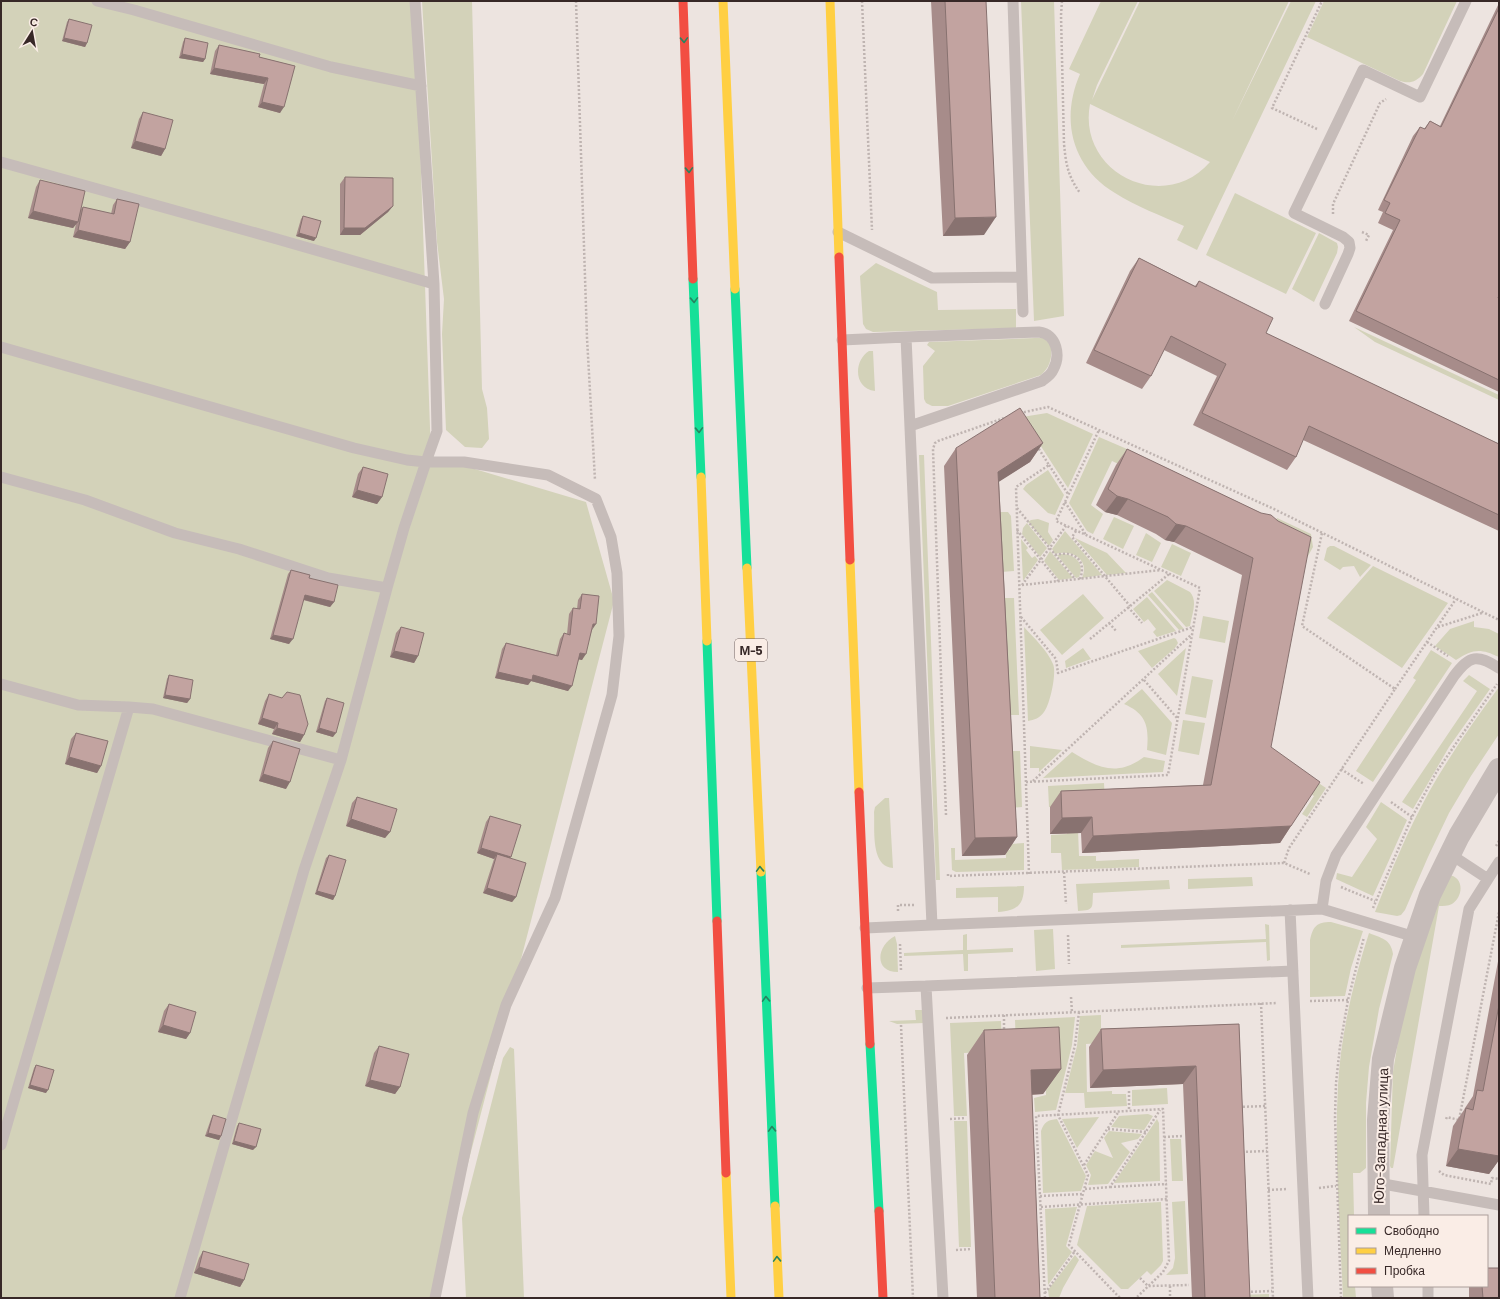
<svg xmlns="http://www.w3.org/2000/svg" width="1500" height="1299" viewBox="0 0 1500 1299" font-family="Barlow,sans-serif">
	<style>
		.green { fill: #d3d2b9; fill-rule: evenodd }
		.lines { fill: none; stroke-linecap: round; stroke-linejoin: round }
		.path { stroke: #bfb4b1; stroke-width: 2.5; stroke-dasharray: 2 2; stroke-linecap: butt }
		.lane { stroke: #c6bcb9; stroke-width: 11 }
		.street { stroke: #c6bcb9; stroke-width: 22 }
		.fast { stroke: #16e098; stroke-width: 9 }
		.slow { stroke: #ffcf43; stroke-width: 9 }
		.jam { stroke: #f24e42; stroke-width: 9 }
		.wall { fill: #a78c8a }
		.shaded-wall { fill: #887270 }
		.building { fill: #c2a3a0; stroke: #887270 }
		.oneway { stroke: #268460 }
		.labels { text-anchor: middle; stroke-width: 4; stroke-linejoin: round; paint-order: stroke }
		.shield { fill: #faede6; stroke: #726360; stroke-width: 1 }
		.shield-label { font-size: 13px; font-weight: bold; fill: #372827 }
		.street-label { font-size: 14px; fill: #372827; stroke: #faede6 }
	</style>
	<rect width="100%" height="100%" fill="#ede4e0"/>
	<path class="green" d="M1,1H415L431,456L586,502L614,601L433,1298H1Z
		M422,1H472L482,389L487,408L489,439L482,448L465,447L446,430L442,334L444,299L437,242Z
		M1021,1H1054L1064,316L1034,321Z
		M1101,1H1138L1097,85L1092,100L1140,1H1289L1232,121L1291,1H1316L1197,250L1177,240L1184,226C1162,216 1135,206 1115,193C1072,167 1060,120 1080,74L1069,69ZM1090,104L1210,162C1164,215 1077,173 1090,104Z
		M1324,1H1457L1423,74C1416,82 1410,84 1400,81L1307,37Z
		M1235,193L1316,233L1286,294L1206,255Z
		M1319,233L1337,243L1338,247L1337,253L1314,302L1292,289Z
		M876,263L937,292L938,310L1016,309V328L873,332L866,329L863,324L860,276Z
		M1354,327L1499,395V400L1375,342Z
		M1035,338H1043L1051,344C1052,357 1051,366 1041,375L948,406H932L926,403L924,399L923,366L935,351L927,345L929,342Z
		M869,351H873L875,391C854,389 853,361 869,351Z
		M1047,413L1093,434L1068,488L1022,417Z
		M1099,437L1134,452L1127,468L1112,461L1091,505L1103,514L1093,534L1087,531L1069,503Z
		M919,455H924L940,880H936Z
		M1048,470L1064,495L1055,515L1048,513L1023,489L1026,485Z
		M996,512H1008L1011,516L1014,571L1001,572Z
		M1114,517L1134,526L1123,549L1103,539Z
		M1277,518L1311,534L1313,547L1308,556L1270,532Z
		M1038,519L1049,523L1048,532L1053,540L1049,546L1028,522L1031,520Z
		M1027,523L1047,548L1040,557L1022,534L1023,528Z
		M1065,531L1102,575L1082,578C1090,559 1072,549 1055,554L1052,549Z
		M1146,533L1161,543L1152,562L1136,555Z
		M1075,538L1107,553L1126,573L1107,575Z
		M1021,539L1028,548L1026,550L1032,558L1035,556L1038,560L1023,581Z
		M1172,544L1191,553L1181,576L1161,567Z
		M1330,546H1334L1371,565L1360,577L1354,566L1343,567L1340,570L1324,560L1327,548Z
		M1050,551L1073,578L1059,580L1044,561Z
		M1061,554C1075,554 1085,563 1079,577L1076,578L1057,555Z
		M1373,566L1448,603L1402,668L1327,618Z
		M1167,580L1190,592C1198,601 1192,614 1190,626L1186,627L1154,591Z
		M1152,592L1184,629L1179,630L1148,595Z
		M1083,594L1104,618L1062,655L1040,630Z
		M1147,597L1176,631L1157,637L1153,632L1156,629L1148,619L1144,622L1133,609Z
		M1001,598H1014L1019,715H1007Z
		M1203,616L1229,621L1225,643L1199,638Z
		M1474,621V627L1489,629L1499,634V657C1480,648 1473,649 1456,660L1435,646L1450,629Z
		M1024,627C1034,638 1047,650 1053,664C1057,672 1050,705 1044,712C1040,718 1034,720 1028,721Z
		M1174,638L1176,639L1178,643L1175,648L1152,668L1138,651Z
		M1083,648L1091,659L1066,668L1065,661Z
		M1186,648L1177,696L1158,674Z
		M1431,650L1452,663L1373,782L1356,771L1416,680L1413,678Z
		M1469,675L1490,689L1449,747L1413,809L1402,802L1477,691L1463,681Z
		M1192,676L1213,680L1206,718L1185,714Z
		M1499,687V734L1471,776L1449,813L1428,857L1405,910L1401,915L1397,916L1375,912C1391,871 1408,830 1429,792C1450,755 1474,721 1499,687Z
		M1142,689L1172,723L1166,755L1147,750C1149,727 1147,714 1124,704Z
		M1183,720L1205,723L1199,755L1178,751Z
		M1030,746L1062,750L1039,772V768H1030Z
		M1007,751H1020L1022,807L1009,808Z
		M1072,752C1098,768 1117,777 1144,757L1165,761L1163,772L1043,778Z
		M1302,772L1326,788L1307,817L1302,814L1314,796L1290,779Z
		M1104,783L1105,803L1077,804L1079,856H1096V861L1139,859V867L1062,870L1061,853H1051V835L1067,834L1066,806L1049,807L1048,786Z
		M885,798H889L893,868C870,867 875,828 874,812L875,807Z
		M1381,802L1407,820L1373,896L1336,879L1337,873L1352,877L1377,839L1366,827Z
		M1024,843V870L956,872L952,870L951,848H955V860L1006,858V850H1010V844Z
		M1448,875C1464,876 1464,896 1452,904C1448,906 1443,906 1439,906L1393,1168H1391L1390,1166L1393,1072L1407,987Z
		M1252,877L1253,886L1188,889V879Z
		M1169,880L1170,889L1093,893C1092,908 1095,910 1078,911L1076,884Z
		M1024,886C1024,905 1017,911 998,912V897L956,898V888Z
		M1331,922L1363,931L1351,968L1345,996L1310,997V940C1313,927 1316,922 1331,922Z
		M1265,924L1269,925L1270,960L1267,961L1266,942L1121,948V945L1266,939Z
		M1053,929L1055,969L1036,971L1034,930Z
		M1369,933C1381,938 1391,939 1393,954L1379,1009L1369,1067L1366,1103V1168L1360,1173H1353L1354,1216H1349V1286H1355L1356,1298H1343C1340,1227 1334,1156 1338,1085C1341,1034 1353,982 1369,933Z
		M967,934V950L1013,948V952L968,954V971H964L963,954L904,956V953L963,950V935Z
		M895,936L897,944L898,972C873,972 877,945 895,936Z
		M915,1010H923L924,1023L897,1024L889,1021L916,1020Z
		M1101,1015V1043L1086,1044L1087,1092L1112,1091V1094H1126L1127,1106L1085,1108L1084,1093H1065L1077,1046L1080,1016Z
		M1075,1017L1072,1045L1056,1110L1035,1112L1034,1098L1046,1095L1045,1050L1016,1047L1015,1020Z
		M1001,1021L1002,1051L964,1053L967,1116H954L950,1023Z
		M510,1047L514,1049L524,1298H466L462,1218L503,1058Z
		M1167,1088L1168,1104L1132,1106V1090Z
		M1148,1114L1153,1116L1144,1130L1111,1127L1119,1116Z
		M1099,1117L1077,1148L1062,1119Z
		M1057,1119L1086,1176L1081,1191L1043,1193L1041,1131C1044,1122 1048,1120 1057,1119Z
		M1157,1119L1159,1123L1160,1181L1114,1183Z
		M954,1121H967L971,1247H959Z
		M1109,1131L1142,1134L1138,1139L1121,1143L1130,1152L1108,1184L1088,1185L1091,1175L1086,1165L1095,1151L1113,1158L1104,1138Z
		M1170,1139H1181L1183,1181H1172Z
		M1185,1201L1188,1274L1166,1275L1173,1268L1175,1258L1172,1202Z
		M1161,1202L1163,1261L1161,1265L1151,1275L1147,1271L1128,1289H1121L1077,1245L1087,1206Z
		M1077,1207L1066,1246L1072,1252L1048,1285L1045,1209Z
		M1075,1255L1079,1260L1063,1288L1059,1298H1049L1048,1290Z
		M1269,1294V1298H1239L1238,1295Z"/>
	<g class="lines">
		<path class="path" d="M576,1L587,338L595,480
			M862,1L872,230
			M1062,1L1061,15L1064,144C1066,165 1068,176 1080,193
			M1317,129L1272,108L1322,1
			M1333,214V204L1380,103L1386,99
			M1362,232L1369,235L1366,241
			M1020,413L1048,407L1274,509L1499,620
			M1049,465L1068,494
			M1065,502L1086,535
			M1017,508L1075,579
			M1017,530L1058,581
			M1076,531L1072,537L1130,606
			M1055,555C1074,550 1087,560 1080,579
			M1022,585L1161,570
			M1022,585L1066,526
			M1128,607L1142,623
			M1021,617L1056,659L1058,673L1193,627
			M1109,623L1117,632
			M1438,627L1482,613
			M1090,639L1169,574
			M1427,642L1448,656
			M1144,680L1177,718
			M1395,689L1456,599
			M1341,769L1364,784
			M1033,781L1191,635
			M1026,782L1168,775L1200,588L1056,521L1099,430
			M1391,802L1412,817
			M946,815L933,449L935,443L938,441L1007,417
			M1496,846L1499,841
			M1284,863L1289,848L1395,689L1302,626L1322,533
			M1064,872L1066,904
			M948,874V876L1284,863L1310,874
			M1029,874L1016,487L1049,465L1037,446
			M1341,887L1375,901
			M1373,908L1412,817L1437,771L1497,684
			M898,911V905H916
			M1068,935L1069,964
			M900,944L901,970
			M1071,997L1072,1012
			M1310,1001L1348,1000
			M1261,1003L1273,1298
			M1079,1012L1075,1045L1058,1115L1088,1175L1069,1245L1120,1298
			M1004,1015V1033
			M946,1018L1277,1003
			M901,1025L913,1298
			M1129,1091V1111
			M1239,1107L1265,1106
			M950,1119L966,1118
			M1446,1119L1447,1117L1459,1120L1499,912
			M1108,1129L1146,1132
			M1164,1137L1183,1136
			M1242,1152L1267,1151
			M1084,1165L1119,1111
			M1439,1171L1444,1175L1491,1184L1492,1178L1499,1179
			M1110,1187L1167,1184
			M1319,1188L1336,1186
			M1085,1189L1110,1187L1160,1110
			M1268,1190L1288,1189
			M1040,1196L1083,1194
			M1041,1207L1168,1199
			M956,1250L972,1249
			M1140,1278L1148,1286L1189,1285
			M1170,1286V1298
			M1247,1292L1272,1291
			M1045,1293L1075,1251
			M1045,1298L1036,1116L1163,1109L1169,1261L1163,1272L1136,1298
			M1341,1298L1335,1118L1336,1083L1340,1046L1348,1000L1364,937"/>
		<path class="lane" d="M97,1L134,10L331,67L421,86
			M1013,1L1023,312
			M1,162L277,239L434,284
			M838,232L932,278L1022,277
			M1325,304L1348,254L1350,248L1349,242L1343,237L1294,213L1363,70L1420,97L1466,1
			M906,337L1039,332C1057,334 1061,356 1053,370C1051,375 1046,378 1042,381L910,426
			M842,340L906,337L932,925L865,928
			M1,347L354,448L407,460L426,462L437,431L434,284L415,1
			M1,477L85,500L175,533L239,549L328,578L387,588L404,528L426,462H464L548,475L596,499L611,537L617,573L619,636L612,695L555,898L506,1005L473,1113L435,1298
			M1,684L78,705L129,707L153,709L341,760
			M1488,879L1499,862
			M1322,909L1326,881L1336,855L1454,676C1470,655 1477,654 1499,668
			M1290,910L1308,1298
			M932,925L1322,909L1415,937
			M926,986L1293,971
			M867,988L926,986L943,1298
			M1,1145L129,707
			M1378,1183L1499,1205
			M1424,1216L1422,1155L1469,909L1488,879L1450,854
			M1428,1286V1298
			M180,1298L304,870L341,760L387,588"/>
		<path class="street" d="M1379,1216L1378,1120L1383,1059L1405,968L1430,895L1459,836L1499,769
			M1382,1286L1383,1298"/>
		<path class="fast" d="M693,279L701,477
			M735,289L747,568
			M707,641L717,921
			M761,872L775,1206
			M870,1044L879,1211"/>
		<path class="slow" d="M723,1L735,289
			M830,1L839,257
			M701,477L707,641
			M850,560L859,792
			M747,568L761,872
			M726,1173L731,1298
			M775,1206L779,1298"/>
		<path class="jam" d="M683,1L693,279
			M839,257L850,560
			M859,792L870,1044
			M717,921L726,1173
			M879,1211L883,1298"/>
	</g>
	<path class="wall" d="M931,1H986L984,235L943,236Z
		M1499,3V295L1498,298H1499V392L1349,321L1393,230L1378,223L1383,212L1378,210L1413,136L1420,127L1424,129L1430,121L1440,126Z
		M69,19L87,43L85,47L62,41L67,22Z
		M185,38L205,59L203,62L179,58L183,42Z
		M219,45L259,57L295,66L280,113L258,107L264,84L210,74L215,51Z
		M143,112L165,149L161,156L131,148L139,119Z
		M345,177L393,206L388,212L360,235H340V184Z
		M40,180L80,210L83,207L111,214L113,205L117,199L130,242L125,249L73,237L76,224L73,228L28,218L36,187Z
		M303,216L314,241L296,236L301,219Z
		M1139,258L1195,286L1199,281L1266,333L1499,444V531L1303,440L1296,457L1287,470L1193,425L1217,376L1164,350L1151,376L1142,389L1086,363L1130,271Z
		M1043,443L1030,462L999,481L1017,837L1005,855L962,856L944,466L956,448Z
		M1127,449L1261,513L1271,747L1291,826L1280,843L1082,853L1081,833L1050,834V807L1061,791L1203,785L1242,575L1174,542L1165,540L1156,534L1117,515L1105,512L1096,505L1116,465Z
		M363,467L382,497L377,504L352,497L358,474Z
		M291,570L309,578L334,602L330,607L303,600L289,644L270,639L288,574Z
		M582,594L592,630L582,660L579,659L568,691L531,681L528,685L495,678L502,649L506,643L556,655L560,639L564,633L567,634L569,614L573,608L577,609L578,600Z
		M401,627L418,656L414,663L390,657L396,633Z
		M169,675L190,699L187,703L163,698L167,679Z
		M269,694L304,735L300,742L272,734L274,729L258,724L265,701Z
		M327,698L333,737L316,732L325,701Z
		M76,733L101,766L97,773L65,764L71,739Z
		M273,741L286,789L259,781L268,748Z
		M357,797L390,832L385,838L346,826L352,803Z
		M490,816L510,858L516,897L512,902L483,893L494,859L477,853L486,822Z
		M329,855L335,896L333,900L315,894L326,858Z
		M1499,956V1160L1489,1174L1446,1166L1453,1126L1464,1110L1465,1108L1473,1096Z
		M169,1004L190,1033L186,1039L158,1032L164,1011Z
		M1239,1024L1250,1298H1192L1183,1084L1090,1088L1089,1047L1101,1029Z
		M984,1030L1061,1069L1043,1094L1032,1095L1040,1298H977L967,1055Z
		M379,1046L400,1087L395,1094L365,1086L374,1053Z
		M36,1065L46,1093L28,1088L34,1068Z
		M213,1115L221,1136L219,1140L205,1136L211,1119Z
		M239,1123L253,1150L232,1144L237,1126Z
		M203,1251L244,1280L240,1287L194,1273L199,1258Z
		M1469,1286H1487L1499,1298H1469Z"/>
	<path class="shaded-wall" d="M64,38L87,43L85,47L62,41Z
		M182,54L205,59L203,62L179,58Z
		M214,68L268,78L264,84L210,74Z
		M262,102L284,107L280,113L258,107Z
		M135,141L165,149L161,156L131,148Z
		M393,206L388,212L360,235H340L344,228Z
		M33,211L78,222L73,228L28,218Z
		M996,217L984,235L943,236L955,218Z
		M78,230L130,242L125,249L73,237Z
		M299,233L316,238L314,241L296,236Z
		M1043,443L1030,462L986,490L998,472Z
		M357,490L382,497L377,504L352,497Z
		M1117,496L1128,499L1117,515L1105,512Z
		M1176,524L1186,526L1174,542L1165,540Z
		M305,595L334,602L330,607L301,599Z
		M593,624H596L592,630Z
		M273,635L293,639L289,644L270,639Z
		M394,651L418,656L414,663L390,657Z
		M580,653L586,654L582,660L576,659Z
		M498,672L533,675L572,686L568,691L531,681L528,685L495,678Z
		M165,695L190,699L187,703L163,698Z
		M262,718L278,723L274,729L258,724Z
		M277,728L304,735L300,742L272,734Z
		M319,728L336,733L333,737L316,732Z
		M69,757L101,766L97,773L65,764Z
		M263,774L290,782L286,789L259,781Z
		M1092,817L1081,833L1050,834L1062,818Z
		M351,819L390,832L385,838L346,826Z
		M1291,826L1280,843L1082,853L1093,836Z
		M1017,837L1005,855L962,856L975,838Z
		M481,848L511,857L507,862L497,854L494,859L477,853Z
		M487,888L516,897L512,902L483,893Z
		M317,891L335,896L333,900L315,894Z
		M163,1025L190,1033L186,1039L158,1032Z
		M1196,1066L1183,1084L1090,1088L1103,1070Z
		M1061,1069L1043,1094L1013,1095L1031,1070Z
		M370,1080L400,1087L395,1094L365,1086Z
		M30,1085L48,1090L46,1093L28,1088Z
		M208,1133L221,1136L219,1140L205,1136Z
		M234,1141L256,1147L253,1150L232,1144Z
		M1458,1149L1499,1156V1160L1489,1174L1446,1166Z
		M199,1267L244,1280L240,1287L194,1273Z"/>
	<path class="building" d="M945,1H986L996,217L955,218Z
		M1499,8V295L1498,298H1499V380L1356,311L1400,220L1385,213L1390,203L1384,200L1420,127L1425,129L1430,121L1441,127Z
		M69,19L92,25L87,43L64,38Z
		M185,38L208,43L205,59L182,54Z
		M219,45L260,54L259,57L295,66L284,107L262,102L268,78L214,68Z
		M143,112L173,120L165,149L135,141Z
		M345,177L393,178V206L365,228H344Z
		M40,180L85,191L78,222L33,211Z
		M117,199L139,204L130,242L78,230L83,207L114,214Z
		M303,216L321,221L316,238L299,233Z
		M1139,258L1196,287L1199,281L1273,318L1266,333L1499,444V515L1309,426L1296,457L1202,413L1226,364L1171,336L1151,376L1094,350Z
		M1020,408L1043,443L998,472L1017,837L975,838L956,448Z
		M1127,449L1261,513L1271,515L1278,521L1311,537L1271,747L1320,782L1291,826L1093,836L1092,817L1062,818L1061,791L1211,785L1253,558L1186,526L1176,524L1168,517L1128,499L1117,496L1108,489Z
		M363,467L388,474L382,497L357,490Z
		M291,570L310,575L309,578L338,585L334,602L305,595L293,639L273,635Z
		M582,594L599,596L596,624H593L586,654L580,653L572,686L533,675L532,680L498,672L506,643L558,656L564,633L570,635L573,608L580,609Z
		M401,627L424,633L418,656L394,651Z
		M169,675L193,680L190,699L165,695Z
		M287,692L300,695L308,724L304,735L277,728L278,723L262,718L269,694L282,698Z
		M327,698L344,703L336,733L319,728Z
		M76,733L108,741L101,766L69,757Z
		M273,741L300,749L290,782L263,774Z
		M357,797L397,809L390,832L351,819Z
		M490,816L521,825L511,857L481,848Z
		M497,854L526,863L516,897L487,888Z
		M329,855L346,860L335,896L317,891Z
		M169,1004L196,1012L190,1033L163,1025Z
		M1499,1005V1156L1458,1149L1466,1108L1473,1110L1477,1090L1483,1091Z
		M1239,1024L1250,1298H1205L1196,1066L1103,1070L1101,1029Z
		M1059,1027L1061,1069L1031,1070L1040,1298H995L984,1030Z
		M379,1046L409,1054L400,1087L370,1080Z
		M36,1065L54,1070L48,1090L30,1085Z
		M213,1115L226,1119L221,1136L208,1133Z
		M239,1123L261,1129L256,1147L234,1141Z
		M203,1251L249,1264L244,1280L199,1267Z
		M1487,1268H1499V1298H1483L1482,1286H1487Z"/>
	<defs><path id="oneway-chevron" d="M-2-3.5L2.5 0L-2 3.5" fill="none" stroke-width="1.6" stroke-linecap="round" stroke-linejoin="round"/></defs>
	<g class="oneway">
		<use href="#oneway-chevron" transform="translate(684 40) rotate(88)"/>
		<use href="#oneway-chevron" transform="translate(689 170) rotate(88)"/>
		<use href="#oneway-chevron" transform="translate(694 300) rotate(88)"/>
		<use href="#oneway-chevron" transform="translate(699 430) rotate(88)"/>
		<use href="#oneway-chevron" transform="translate(760 869) rotate(-92)"/>
		<use href="#oneway-chevron" transform="translate(766 999) rotate(-92)"/>
		<use href="#oneway-chevron" transform="translate(772 1129) rotate(-92)"/>
		<use href="#oneway-chevron" transform="translate(777 1259) rotate(-92)"/>
	</g>
	<g class="labels">
		<rect class="shield" x="735" y="639" width="32" height="22" rx="3"/>
		<g class="shield-label">
			<text x="751" y="655">М-5</text>
		</g>
		<g class="street-label">
			<text transform="translate(1381 1136) rotate(-88)" y="5">Юго-Западная улица</text>
		</g>
	</g>
	<rect width="1500" height="1299" fill="none" stroke="#372827" stroke-width="4"/>
	<rect x="1348" y="1215" width="140" height="72" fill="#faede6" stroke="#ac9e9a"/>
	<rect x="1356" y="1228" width="20" height="6" fill="#16e098" stroke="#ac9e9a"/>
	<text x="1384" y="1235" font-size="12" fill="#372827">Свободно</text>
	<rect x="1356" y="1248" width="20" height="6" fill="#ffcf43" stroke="#ac9e9a"/>
	<text x="1384" y="1255" font-size="12" fill="#372827">Медленно</text>
	<rect x="1356" y="1268" width="20" height="6" fill="#f24e42" stroke="#ac9e9a"/>
	<text x="1384" y="1275" font-size="12" fill="#372827">Пробка</text>
	<g transform="translate(32 32) rotate(11)" stroke="#faede6" stroke-width="3" paint-order="stroke">
	<path d="M0-3L7 15L0 10L-7 15Z" fill="#372827"/>
	<text y="-6" font-size="11" font-weight="bold" text-anchor="middle" fill="#372827">С</text>
	</g>
</svg>
